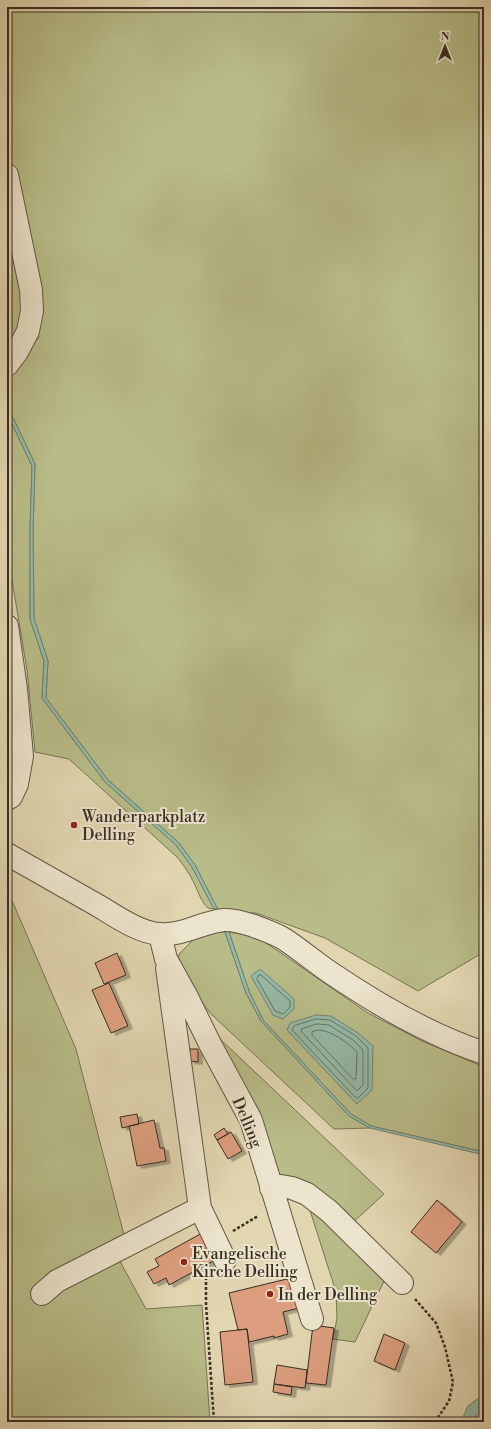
<svg xmlns="http://www.w3.org/2000/svg" width="491" height="1429" viewBox="0 0 491 1429" font-family="'Libre Bodoni',serif">
	<style>
		.green { fill: #b8bc88; stroke: #787456 }
		.water { fill: #95baa7; stroke: #708272 }
		.lines { fill: none; stroke-linecap: round; stroke-linejoin: round }
		.shore { stroke: #667465; stroke-width: 1 }
		.building { fill: #dc9e7e; stroke: #382d23; filter: url(#shadow) }
		.minor-casing { stroke: #625746; stroke-width: 24 }
		.path { stroke: #382d23; stroke-width: 2.5; stroke-dasharray: 3 2; stroke-linecap: butt }
		.minor { stroke: #ece4cc; stroke-width: 22 }
		.poi-dot { fill: #8f2418; stroke: #ece4cc; stroke-width: 1.5 }
		.labels { text-anchor: middle; stroke-width: 4; stroke-linejoin: round; paint-order: stroke }
		.poi-label { font-size: 16px; fill: #382d23; stroke: #ece4cc; text-anchor: start }
		.street-label { font-size: 16px; fill: #382d23; stroke: #ece4cc }
	</style>
	<defs>
		<filter id="shadow"><feDropShadow dx="4.5" dy="2.5" stdDeviation="0" flood-color="#0004"/></filter>
	</defs>
	<rect width="100%" height="100%" fill="#e2d6b1"/>
	<filter id="stains"><feTurbulence type="fractalNoise" baseFrequency=".005" numOctaves="4"/><feColorMatrix values="0 0 0 0 .2 0 0 0 0 .09 0 0 0 0 .02 0 0 0 .5 -.17"/></filter>
	<radialGradient id="worn" r=".72"><stop offset=".6" stop-color="#630" stop-opacity="0"/><stop offset="1" stop-color="#630" stop-opacity=".3"/></radialGradient>
	<path class="green" d="M8,7H484V952L418,991L325,938L256,913L222,912L217,908L195,865L179,843L108,780L46,698L48,661L34,619L33,530L35,464L7,405V379L21,355L39,338L7,141V12Z
		M7,220L25,313L7,352Z
		M7,413L32,466L30,530V619L44,661L42,698L105,782L176,845L192,867L214,909L208,908C201,902 198,891 194,883C190,874 184,866 178,858L69,759L35,752L27,670L7,550Z
		M7,674L15,750L7,780Z
		M7,889L76,1049L124,1235L110,1243L146,1309L202,1305L210,1422H7Z
		M208,932H225L246,993L261,1021L349,1116L370,1128L334,1129L211,1014L187,982L178,964L179,954L195,938Z
		M229,932L259,938L368,1013L422,1041L484,1067V1152L371,1126L351,1114L263,1020L249,991Z
		M219,1038L384,1194L350,1225L275,1175L216,1041Z
		M307,1201L387,1275L355,1342L333,1339L337,1318L336,1292Z
		M484,1408V1422H472L475,1416Z"/>
	<path class="water" d="M7,405L35,464L33,530L34,618L48,661L46,698L108,780L179,843L195,865L217,908L214,909L192,867L176,845L105,782L42,698L44,661L30,619V530L32,466L7,413Z
		M225,932H229L249,991L263,1020L351,1114L371,1126L484,1152V1155L370,1128L349,1116L261,1021L246,993Z
		M260,969L294,999V1009L283,1019L273,1015L251,976Z
		M316,1015L331,1016L358,1033L373,1046L372,1090L357,1104L287,1030L290,1023Z
		M484,1394V1408L475,1416L472,1422H461L468,1406Z"/>
	<g class="lines">
		<path class="shore" d="M259,975H261L290,1001V1007L283,1014L275,1011L257,979Z
			M316,1019L330,1020L356,1036L368,1048V1088L358,1098L355,1097L292,1030L294,1026Z
			M317,1024L329,1025L353,1040L363,1050V1085L358,1090H356L301,1031L302,1029Z
			M318,1030C333,1031 347,1042 357,1052L356,1079H353L312,1035V1032Z"/>
	</g>
	<path class="building" d="M117,953L126,975L104,984L95,963Z
		M109,983L128,1026L111,1033L92,990Z
		M484,989V1000L481,990Z
		M190,1049H198V1062L190,1061Z
		M137,1114L139,1124L122,1128L120,1117Z
		M154,1120L160,1148H164L166,1161L137,1166L129,1126Z
		M224,1128L228,1134L217,1140L214,1135Z
		M231,1132L242,1151L228,1159L217,1140Z
		M437,1200L462,1222L436,1253L411,1232Z
		M202,1233L217,1259L169,1285L166,1278L154,1284L147,1272L159,1266L155,1259Z
		M291,1278L299,1308L283,1312L288,1334L274,1338V1336L249,1342L247,1329L238,1330L229,1293Z
		M313,1325L334,1328L326,1385L306,1383Z
		M247,1329L253,1382L225,1385L220,1332Z
		M384,1334L405,1343L395,1370L374,1361Z
		M277,1365L307,1370L305,1388L274,1384Z
		M274,1384L292,1387L291,1395L273,1392Z"/>
	<g class="lines">
		<g class="minor-casing">
			<path id="minor" d="M7,175L31,290L32,311L28,331L17,352L7,365
				M7,626L16,689L22,756L17,784L11,797L7,799
				M7,854C37,871 67,888 97,905C114,915 139,933 160,934C182,936 202,922 224,920C234,919 245,923 254,926C264,930 276,934 284,939C301,950 317,964 334,975C380,1006 430,1035 484,1053
				M160,935L166,959L187,997L210,1044L251,1120L312,1319
				M167,968L200,1208L225,1260
				M271,1188L281,1186L292,1188L307,1194L329,1211L402,1283
				M42,1294L57,1281L200,1208"/>
		</g>
		<path class="path" d="M233,1231L258,1216
			M206,1272V1304L214,1422
			M415,1299L436,1323L445,1347L453,1382L449,1401L435,1422"/>
		<use href="#minor" class="minor"/>
	</g>
	<g class="poi-dot">
		<circle cx="74" cy="825" r="4"/>
		<circle cx="184" cy="1262" r="4"/>
		<circle cx="270" cy="1294" r="4"/>
	</g>
	<g class="labels">
		<g class="poi-label">
			<text x="82" y="822">Wanderparkplatz<tspan x="82" dy="18">Delling</tspan></text>
			<text x="192" y="1259">Evangelische<tspan x="192" dy="18">Kirche Delling</tspan></text>
			<text x="278" y="1300">In der Delling</text>
		</g>
		<g class="street-label">
			<text transform="translate(248 1122) rotate(67)" y="6">Delling</text>
		</g>
	</g>
	<rect width="491" height="1429" fill="none" stroke="#e2d6b1" stroke-width="24"/>
	<rect x="8" y="8" width="475" height="1413" fill="none" stroke="#382d23" stroke-width="2"/>
	<rect x="12" y="12" width="467" height="1405" fill="none" stroke="#382d23"/>
	<g transform="translate(445 46)" stroke="#ece4cc" stroke-width="3" paint-order="stroke">
	<path d="M0-3L7 15L0 10L-7 15Z" fill="#382d23"/>
	<text y="-6" font-size="11" font-weight="bold" text-anchor="middle" fill="#382d23">N</text>
	</g>
	<rect width="100%" height="100%" filter="url(#stains)"/>
	<rect width="100%" height="100%" fill="url(#worn)"/>
</svg>
